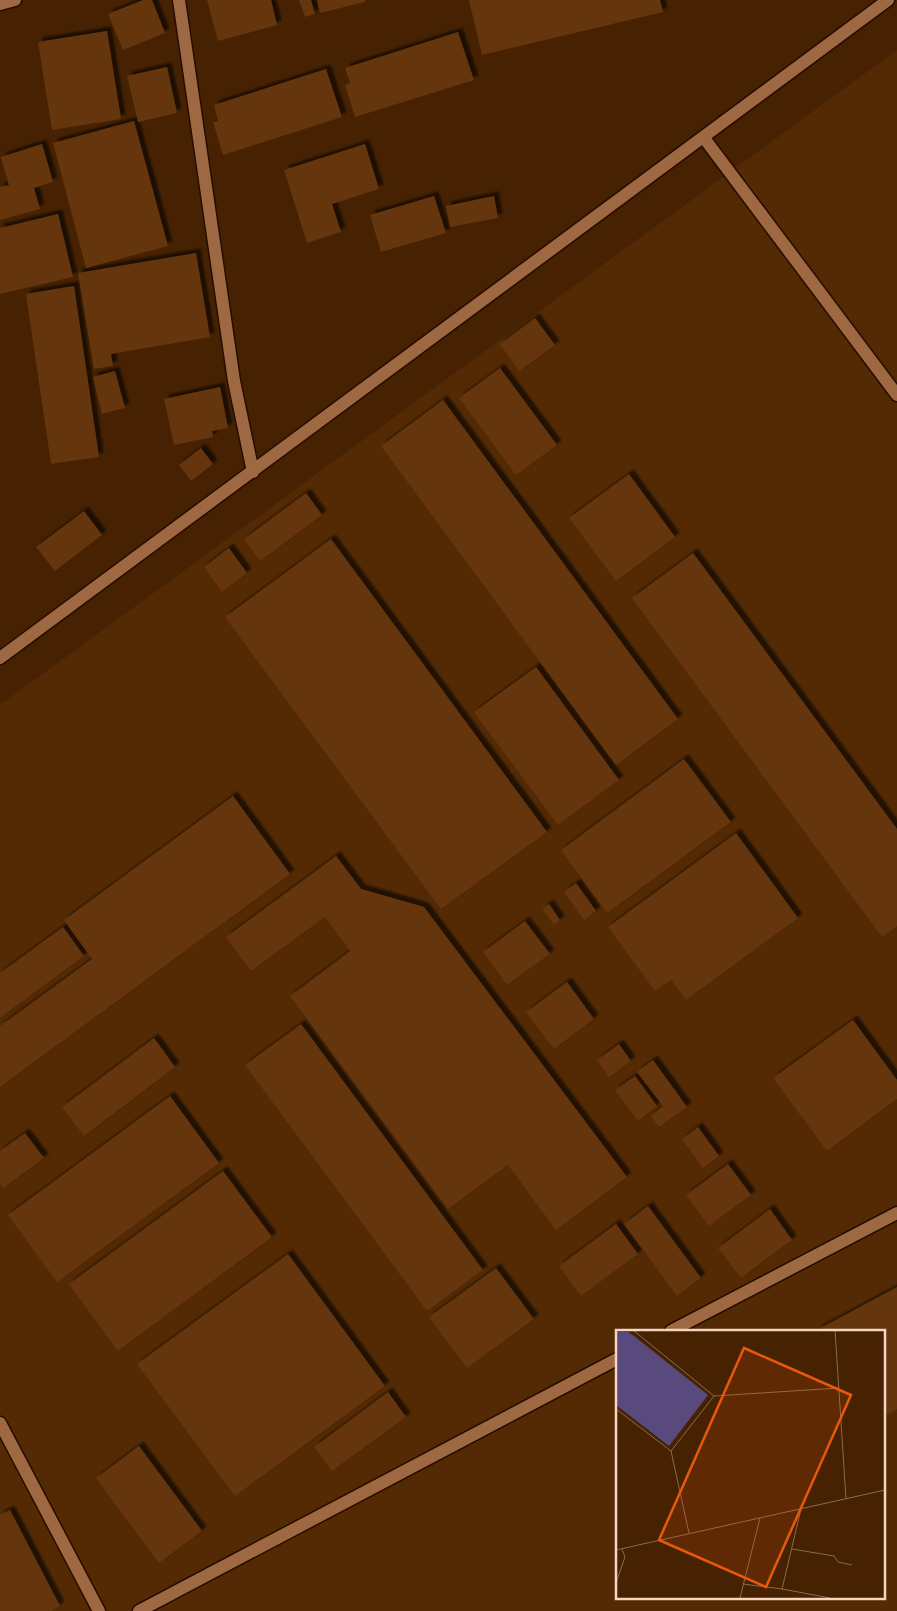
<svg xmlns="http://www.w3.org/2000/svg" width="897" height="1611" viewBox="0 0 897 1611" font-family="Cabin,sans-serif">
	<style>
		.built { fill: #532a04; fill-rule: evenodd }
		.building { fill: #65350a; filter: url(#shadow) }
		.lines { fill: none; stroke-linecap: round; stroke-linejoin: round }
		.minor-casing { stroke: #260d00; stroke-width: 15 }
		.minor { stroke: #9d6842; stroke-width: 12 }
		.inset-road { fill: none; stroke: #8b6a4e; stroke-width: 1 }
		.view { fill: #e8590c; fill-opacity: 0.15; stroke: #e8590c; stroke-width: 2.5 }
		.inset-edge { fill: none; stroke: #f3d5c0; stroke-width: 2.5 }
	</style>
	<defs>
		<filter id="shadow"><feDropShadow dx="4.5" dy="-4.5" stdDeviation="1" flood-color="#0009"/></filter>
	</defs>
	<rect width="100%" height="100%" fill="#462202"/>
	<path class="built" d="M897,50V1611H0V705ZM617,1331H883V1597H617Z"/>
	<path class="building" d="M143,0H152L165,33L123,50L108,14Z
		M207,0H271L277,25L218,41Z
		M299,0H311L315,14L305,17Z
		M317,0H365V2L320,13Z
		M469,0H660L663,12L482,55Z
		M107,31L121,119L52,130L38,42Z
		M458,32L474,80L355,117L345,85L350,83L345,68Z
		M167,67L177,113L138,122L127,76Z
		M326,69L342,117L223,155L213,122L218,121L214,105Z
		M134,121L168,246L86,268L53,143Z
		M42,144L53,182L34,188L40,209L0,220V187L9,185L1,157Z
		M365,144L379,189L332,204L341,232L307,243L284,170Z
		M434,196L446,233L381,252L370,215Z
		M494,196L498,218L450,227L446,206Z
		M58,214L73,277L0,294V228Z
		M196,253L210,337L111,354L113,366L94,369L78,273Z
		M74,286L99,457L51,464L26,294Z
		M535,318L555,345L519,371L500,344Z
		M500,368L557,445L516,475L459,398Z
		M115,371L125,408L102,414L93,377Z
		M220,387L228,428L212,431L213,437L174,445L164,399Z
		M443,400L678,719L616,765L381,446Z
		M201,448L213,464L191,481L179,465Z
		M629,474L675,537L616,581L569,518Z
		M306,493L322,515L260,561L244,539Z
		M84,511L102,535L55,571L36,547Z
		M331,539L547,832L441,909L225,617Z
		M229,548L247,573L222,592L204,567Z
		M693,553L897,829V926L882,937L632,598Z
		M536,667L619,780L558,825L474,712Z
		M684,759L731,822L607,913L561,850Z
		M233,796L290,874L0,1087V1026L92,959L64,920Z
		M736,833L798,918L686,1000L671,980L655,991L608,927Z
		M336,856L361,889L424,907L627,1177L556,1230L508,1165L448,1209L290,996L350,951L325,917L251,971L226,937Z
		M576,883L596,911L584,920L564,892Z
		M549,904L560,920L554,925L542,909Z
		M525,921L550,954L507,985L483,952Z
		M63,927L84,956L0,1018V973Z
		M567,982L594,1019L554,1049L526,1012Z
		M853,1020L897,1080V1099L827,1151L773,1078Z
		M301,1024L483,1270L427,1311L245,1065Z
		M154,1038L175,1067L84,1136L62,1107Z
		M619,1044L631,1061L609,1077L597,1060Z
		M653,1060L687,1107L659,1127L651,1116L663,1106L637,1072Z
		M635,1076L657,1106L638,1121L615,1090Z
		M170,1096L219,1163L57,1282L8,1215Z
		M698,1127L719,1156L703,1168L682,1139Z
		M25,1133L44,1158L3,1188L0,1183V1151Z
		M728,1164L751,1195L709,1226L686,1195Z
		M223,1171L272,1237L118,1351L69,1284Z
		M648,1206L701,1278L677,1296L624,1224Z
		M770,1209L792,1240L741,1278L718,1248Z
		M616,1224L638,1254L581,1296L559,1266Z
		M288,1254L385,1386L235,1496L137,1364Z
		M496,1268L534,1319L467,1368L429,1317Z
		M897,1287V1409L886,1415L883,1410V1331H815Z
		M388,1392L406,1417L332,1471L314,1447Z
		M139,1446L202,1531L159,1563L96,1478Z
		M10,1510L60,1606L51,1611H0V1515Z"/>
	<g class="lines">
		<g class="minor-casing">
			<path id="minor" d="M179,0L234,381L253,472
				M0,4L15,0
				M704,138L897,395
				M0,658L888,0
				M671,1331L897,1213
				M0,1423L99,1611
				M139,1611L617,1359"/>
		</g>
		<use href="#minor" class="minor"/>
	</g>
	<g transform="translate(616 1330)">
		<rect width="269" height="269" fill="#462202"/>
		<path d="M0,2H12L18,6L92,65L53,116L0,75Z" fill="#594a7e"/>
		<path class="inset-road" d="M17,0L98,66M219,0L230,169M0,79L55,121M73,203L55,121L98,66L223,58M176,219L218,226L222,232L236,235M0,220L269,160M0,253L9,227L6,219M127,254L166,259L185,179M166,259L214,268M124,268L144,188"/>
		<path class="view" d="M128,18L235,65L150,257L43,210Z"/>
		<rect width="269" height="269" class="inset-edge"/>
	</g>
</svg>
